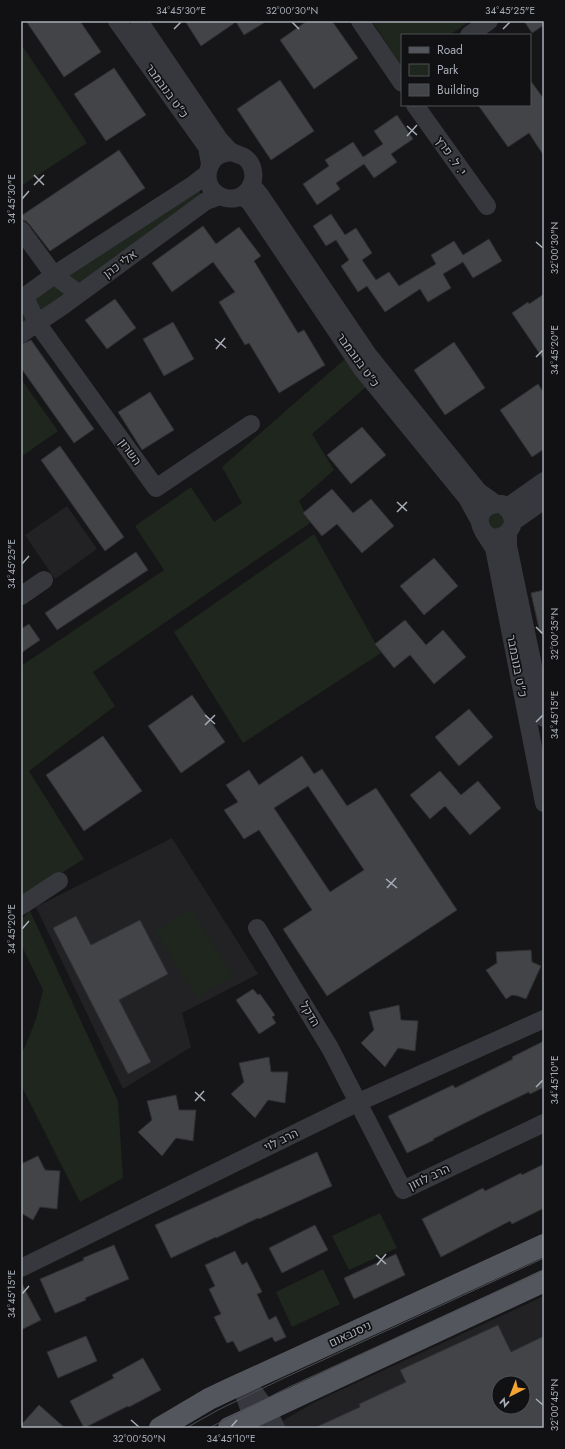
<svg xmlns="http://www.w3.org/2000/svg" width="565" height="1449" viewBox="0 0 565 1449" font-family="Jost,Heebo,sans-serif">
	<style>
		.built { fill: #222225; fill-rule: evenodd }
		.green { fill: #1e261e }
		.building { fill: #424448; stroke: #303034; fill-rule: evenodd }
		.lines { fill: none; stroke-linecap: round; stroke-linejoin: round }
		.minor { stroke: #37383d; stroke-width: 18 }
		.major { stroke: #53565c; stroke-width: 22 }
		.tram { stroke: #4a4d52; stroke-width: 1 }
		.ticks { fill: none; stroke: #a8aeb8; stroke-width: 1.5 }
		.labels { text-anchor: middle; stroke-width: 3.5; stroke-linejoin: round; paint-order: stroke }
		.street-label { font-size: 12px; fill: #a8aeb8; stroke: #111113 }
		.neatline { fill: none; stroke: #a8aeb8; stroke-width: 1.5 }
		.ticks-label { font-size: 10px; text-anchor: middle; fill: #a8aeb8 }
	</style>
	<rect width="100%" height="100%" fill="#161618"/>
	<path class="built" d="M67,506L97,549L55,579L25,535Z
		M172,838L258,974L182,1013L191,1047L123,1089L36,907Z
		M544,1296V1428H270L315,1402ZM499,1383H523V1407H499Z"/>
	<path class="green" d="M372,21H470L450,35H402V68Z
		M23,47L87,143L21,186V48Z
		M194,184L206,201L21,334V299Z
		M346,358L366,387L312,434L334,470L299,501L310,523L93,672L115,706L29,771L84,859L21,898V666L164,570L135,526L191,487L214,522L242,503L222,467Z
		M21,379L58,431L22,456L21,455Z
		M503,510L506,526L491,531L485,514Z
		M314,534L381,653L243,743L174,632Z
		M191,909L233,976L197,998L155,931Z
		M30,911L118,1101L123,1178L80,1202L21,1085V1052L25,1047L36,1019L43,990L21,944V920Z
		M380,1213L397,1248L349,1270L332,1236Z
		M323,1269L340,1304L292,1327L276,1292Z"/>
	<path class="building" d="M26,21H80L101,52L64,77Z
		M185,21H267L244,35L236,22L201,46Z
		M307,21H332L358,58L314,89L280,40Z
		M524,21H544V25L532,33Z
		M114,68L146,115L106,141L74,94Z
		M280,80L314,131L271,160L237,109Z
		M530,80L544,99V156L529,133L508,147L478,105H530Z
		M397,115L413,139L391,154L397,162L374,178L364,164L336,183L340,189L317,205L303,184L329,166L325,160L353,142L363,157L383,144L374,131Z
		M119,150L145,188L50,251L29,224L26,221L21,220V216Z
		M331,214L345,235L356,228L372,253L362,260L376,280L389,272L399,286L436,264L431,255L454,241L463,255L489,239L502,261L473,278L463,262L443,274L451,288L428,302L420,289L385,312L367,286L358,292L341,266L349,260L336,240L326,246L313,226Z
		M203,226L216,244L239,227L261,256L254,261L298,333L304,330L325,365L279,393L249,343L245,345L219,302L235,292L213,262L172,292L152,263Z
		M544,294V360L512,313L528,302L529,304Z
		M115,299L136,328L107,349L85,320Z
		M173,322L194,359L164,376L143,339Z
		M31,340L94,429L74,443L21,368V344Z
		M454,342L485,388L445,415L414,370Z
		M538,384L544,393V449L532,457L500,410Z
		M150,392L174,430L142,450L118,412Z
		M362,427L386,455L351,484L327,455Z
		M60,446L124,537L105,551L41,460Z
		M332,489L353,513L371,499L394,526L362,553L337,524L322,536L303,513Z
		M136,552L148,570L57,630L45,613Z
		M434,558L458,586L424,615L400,586Z
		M544,590V633H540L531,593Z
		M405,620L426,645L443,630L466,657L434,684L410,655L394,668L375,644Z
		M29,624L40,640L21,653V629Z
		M192,695L225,742L181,773L148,726Z
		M469,709L493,737L459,766L435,737Z
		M103,736L142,791L84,831L46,775Z
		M302,756L314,774L322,769L347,806L376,788L457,910L327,996L283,929L312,910L259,830L244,839L224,810L238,802L226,785L249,770L259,785ZM308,786L364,870L330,892L274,808Z
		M440,771L461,795L478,781L501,808L470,835L445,806L430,819L410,795Z
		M76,916L91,945L140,920L168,974L119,1000L151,1062L128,1074L53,928Z
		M531,950L532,962L541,966L526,999L518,996L512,995L506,999L486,970L497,963L496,952Z
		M253,989L258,995L260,994L275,1015L272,1017L276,1023L259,1034L236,1000Z
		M399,1005L401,1020L418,1021L415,1051L398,1048L385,1067L361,1043L374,1030L369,1012Z
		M544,1041V1087L530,1094L529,1092L487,1112L433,1139L434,1140L407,1153L388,1116L453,1085L455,1088L513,1059L512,1057Z
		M269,1057L271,1072H288L285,1103L268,1100L255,1118L231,1094L244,1082L239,1063Z
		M176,1095L179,1110H196L193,1141L176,1138L162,1156L138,1132L152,1120L147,1101Z
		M317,1152L332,1186L259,1219L258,1218L216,1238V1237L171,1258L155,1225Z
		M38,1156L45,1170L60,1171L57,1209L40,1207L33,1220L21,1213V1164Z
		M544,1164V1208L512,1224L510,1221L441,1257L422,1219L483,1188L485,1191L521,1173L522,1175Z
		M315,1225L328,1250L282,1273L269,1248Z
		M114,1245L129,1279L85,1298L86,1300L55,1313L40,1279L84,1260L83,1258Z
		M235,1251L242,1265L247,1262L262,1292L257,1294L269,1320L276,1316L286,1337L275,1342L272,1337L239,1352L233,1341L227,1343L214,1317L221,1314L209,1289L215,1286L205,1265Z
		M396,1254L405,1275L354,1299L344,1278Z
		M21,1282L41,1320L21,1330Z
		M498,1325L511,1352L544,1336V1428H314L360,1407L359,1404L406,1382L400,1370ZM499,1383H523V1407H499Z
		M86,1336L97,1361L58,1378L47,1352Z
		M143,1358L161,1390L129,1407L128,1406L84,1428L70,1401L114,1378L112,1375Z
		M39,1405L65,1428H21V1425Z"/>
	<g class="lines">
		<path class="minor" d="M117,21L207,147L210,164
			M139,21L219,139C223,143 227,149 232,152C239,156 244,154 250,163C253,168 254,174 253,180C245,212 199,199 209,168C212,156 222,153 232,152
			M360,21L402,83
			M469,35L489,21
			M415,105L487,206
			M252,185L260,195L369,356L478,491L496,504
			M241,196L249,201L362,369L467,498L479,520
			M21,230L54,275L79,294
			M25,297L37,323L156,488L251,424
			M21,299L54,275L194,184L207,174
			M21,334L64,305L206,201L220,196
			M496,504H502C509,510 515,516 512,526C510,530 508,533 504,535C483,548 466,509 496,504Z
			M506,508L544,481
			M513,522L544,500
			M483,531L494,548L544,803
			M508,532V546L544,718
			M21,596L44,580
			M21,906L59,881
			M257,928L330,1048L403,1190L544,1123
			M21,1268L359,1102L544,1019
			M244,1383C259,1395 268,1410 276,1428
			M244,1383L245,1397L256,1428"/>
		<path class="major" d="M160,1428L209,1399L230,1389L544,1245
			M229,1428L544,1281"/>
		<path class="tram" d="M186,1428L218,1410L284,1378L544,1258
			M209,1428L289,1387L544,1270"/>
	</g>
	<path class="ticks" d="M292,22L299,29M174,29L181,22M503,29L510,22M407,126L417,135M407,136L417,125M34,175L44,185M34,185L44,175M22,199L29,191M536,242L543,248M215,339L226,348M216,349L225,338M536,357L543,350M397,502L407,511M397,512L407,502M22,564L29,556M536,627L543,634M205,715L215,724M536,722L543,715M205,725L215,715M386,879L397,888M387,888L396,878M22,929L29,921M536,1087L543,1080M195,1092L205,1101M195,1101L204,1091M376,1255L386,1264M377,1265L386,1254M22,1294L29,1286M536,1399L543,1405M131,1420L139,1427M231,1427L237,1420"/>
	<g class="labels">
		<g class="street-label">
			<text transform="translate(167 91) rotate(54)" y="4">כ"ט בנובמבר</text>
			<text transform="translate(451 156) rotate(55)" y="4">י. ל. פרץ</text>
			<text transform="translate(120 264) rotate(-36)" y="4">אלי כהן</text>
			<text transform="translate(358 360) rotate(54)" y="4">כ"ט בנובמבר</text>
			<text transform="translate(130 452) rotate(54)" y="4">השרון</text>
			<text transform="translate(517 666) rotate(79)" y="4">כ"ט בנובמבר</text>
			<text transform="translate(310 1014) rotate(59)" y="4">הדקל</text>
			<text transform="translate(281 1140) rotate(-26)" y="4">הרב לוי</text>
			<text transform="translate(429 1177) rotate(-25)" y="4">הרב לוזון</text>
			<text transform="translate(350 1334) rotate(-25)" y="4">ניסנבאום</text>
		</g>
	</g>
	<rect width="565" height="1449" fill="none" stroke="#111113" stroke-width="44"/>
	<rect x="401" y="34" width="130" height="72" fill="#111113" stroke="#4d5055"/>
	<rect x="409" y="47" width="20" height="6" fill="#53565c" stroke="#4d5055"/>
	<text x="437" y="54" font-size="12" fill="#a8aeb8">Road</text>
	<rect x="409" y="64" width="20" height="12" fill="#1e261e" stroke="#4d5055"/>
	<text x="437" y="74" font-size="12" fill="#a8aeb8">Park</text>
	<rect x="409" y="84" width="20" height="12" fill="#424448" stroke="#4d5055"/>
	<text x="437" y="94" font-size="12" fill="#a8aeb8">Building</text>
	<g transform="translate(511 1395) rotate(222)"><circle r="19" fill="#111113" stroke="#4d5055"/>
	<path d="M0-3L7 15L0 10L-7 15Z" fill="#f4a232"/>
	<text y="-6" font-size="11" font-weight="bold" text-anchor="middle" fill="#a8aeb8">N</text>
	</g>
	<rect x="22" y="22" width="521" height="1405" class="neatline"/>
	<g class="ticks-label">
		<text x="181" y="14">34°45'30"E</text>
		<text x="292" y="14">32°00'30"N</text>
		<text x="510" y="14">34°45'25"E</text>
		<text transform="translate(11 199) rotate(-90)" y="4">34°45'30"E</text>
		<text transform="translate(554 248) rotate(-90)" y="4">32°00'30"N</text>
		<text transform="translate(554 350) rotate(-90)" y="4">34°45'20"E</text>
		<text transform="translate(11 564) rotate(-90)" y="4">34°45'25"E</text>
		<text transform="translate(554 634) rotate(-90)" y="4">32°00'35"N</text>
		<text transform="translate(554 715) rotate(-90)" y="4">34°45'15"E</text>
		<text transform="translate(11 929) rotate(-90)" y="4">34°45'20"E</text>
		<text transform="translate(554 1080) rotate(-90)" y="4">34°45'10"E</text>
		<text transform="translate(11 1294) rotate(-90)" y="4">34°45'15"E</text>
		<text transform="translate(554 1405) rotate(-90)" y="4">32°00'45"N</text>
		<text x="139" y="1442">32°00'50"N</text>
		<text x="231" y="1442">34°45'10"E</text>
	</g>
</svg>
